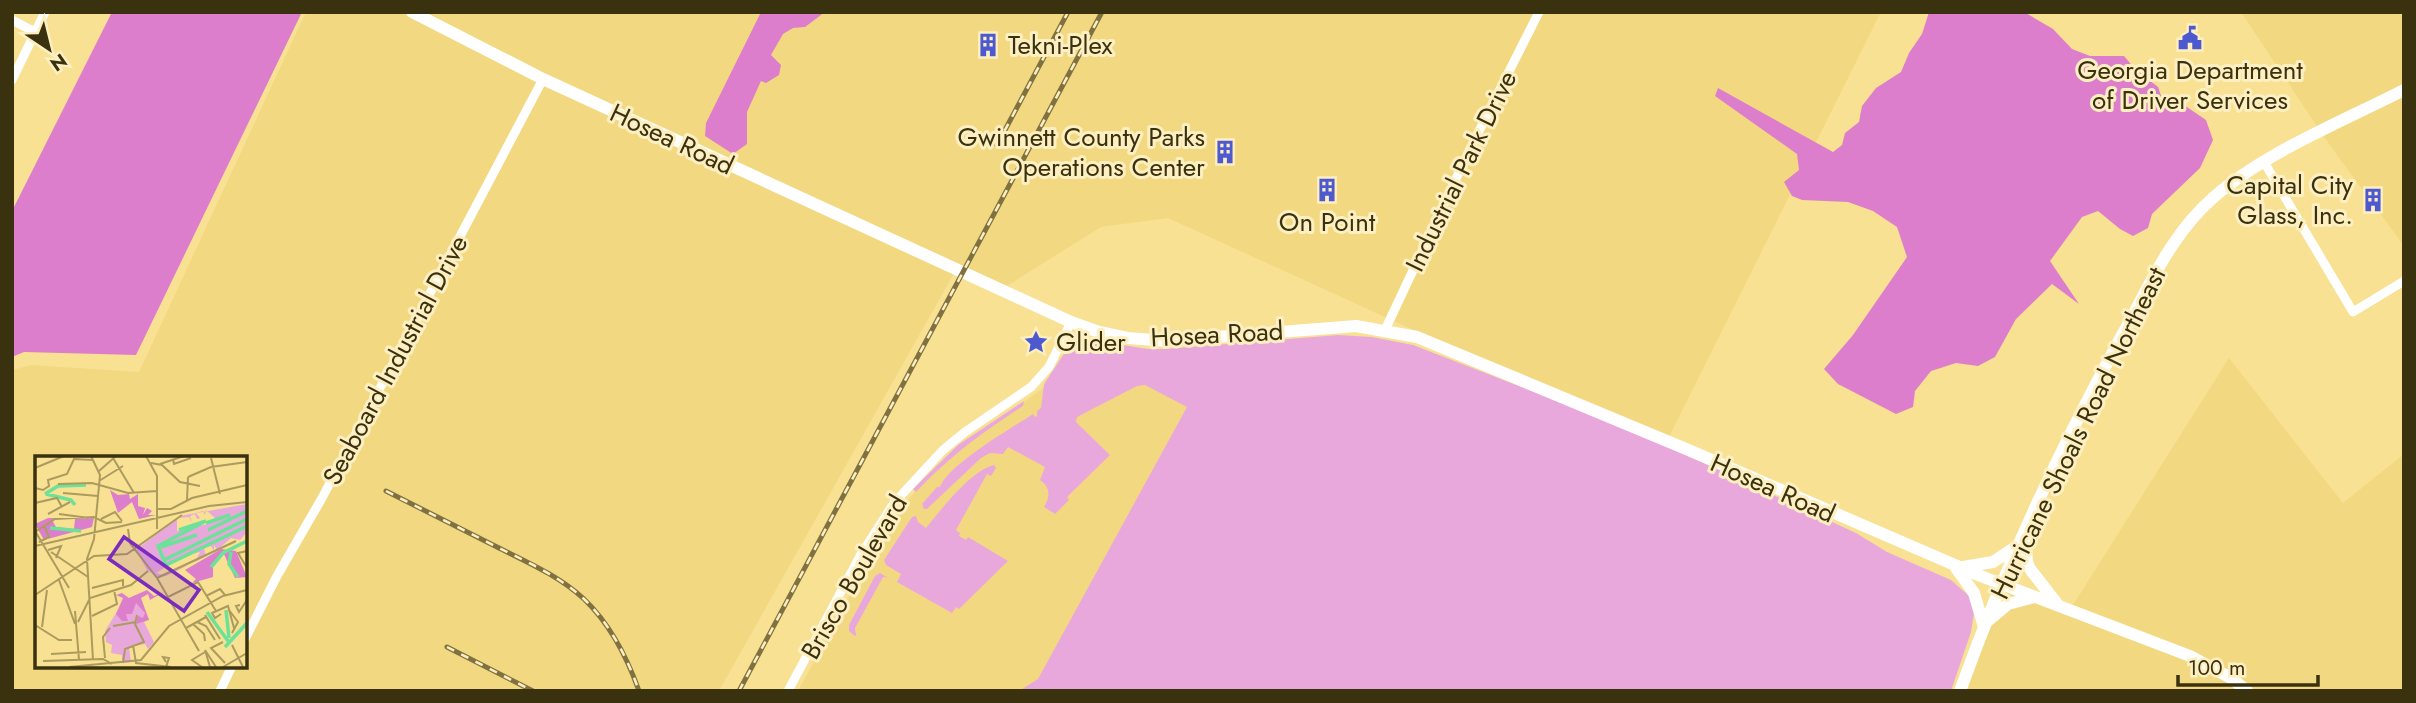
<svg xmlns="http://www.w3.org/2000/svg" width="2416" height="703" viewBox="0 0 2416 703" font-family="Jost,sans-serif">
	<style>
		.built { fill: #f2d981; fill-rule: evenodd }
		.green { fill: #e9a8dc }
		.forest { fill: #dd7ecc }
		.lines { fill: none; stroke-linecap: round; stroke-linejoin: round }
		.street { stroke: #fff; stroke-width: 9 }
		.secondary { stroke: #fff; stroke-width: 12 }
		.rail-casing { stroke: #807240; stroke-width: 5 }
		.rail { stroke: #fdefc1; stroke-width: 2.5; stroke-dasharray: 8; stroke-linecap: butt }
		.labels { text-anchor: middle; stroke-width: 6; stroke-linejoin: round; paint-order: stroke }
		.poi-label { font-size: 26px; fill: #3a310f; stroke: #fdefc1; text-anchor: start }
		.street-label { font-size: 26px; fill: #3a310f; stroke: #fdefc1 }
		.inset-river { fill: none; stroke: #6be297; stroke-width: 3.5 }
		.inset-road { fill: none; stroke: #ac9b5e; stroke-width: 2 }
		.view { fill: #7b2cbf; fill-opacity: 0.15; stroke: #7b2cbf; stroke-width: 3.5 }
		.inset-edge { fill: none; stroke: #3a310f; stroke-width: 3.5 }
	</style>
	<rect width="100%" height="100%" fill="#f8e192"/>
	<path class="built" d="M306,12H1881L1665,445L1168,218L1101,227L1002,289L957,268L719,691H12V370L31,365L139,372ZM37,458H245V666H37Z
		M2241,12H2404V246L2326,140Z
		M1077,344L1941,691H798L866,564L895,515L929,475L970,439L1045,387Z
		M2229,358L2343,503L2404,454V691H1967L2006,585L2073,605Z"/>
	<path class="green" d="M1338,335L1372,337L1413,345L1599,417L1726,473L1856,533L1887,552L1951,580L1969,596L1974,613L1971,632L1951,691H1019L1038,679L1187,407L1145,385L1137,386L1077,417L1076,422L1110,455L1067,497L1069,500L1055,514L1044,507C1050,497 1051,488 1040,480L1045,467L1008,447L1003,454L990,453L981,458L927,509H924L922,504L937,487H940C949,464 1010,429 1033,414L1035,417L1037,416V411L1041,408L1044,384L1073,340L1084,339L1148,349H1165Z
		M1024,401L1023,406C982,433 951,455 916,492L913,489L958,445Z
		M994,465L996,468L991,476L987,474L956,530L960,533L959,536L966,540L968,537L1008,561L959,609L956,607L952,613L897,582L901,574L886,565L884,560L912,517L916,516L918,522L926,528C940,511 971,470 994,465Z
		M880,573L888,578L883,577L855,628L856,635L855,636L849,631V625L875,576Z"/>
	<path class="forest" d="M112,12H302L136,355L24,352L12,357V211Z
		M761,12H825L805,27L793,28L783,34L771,55L781,65L779,75L766,83L761,81L747,112V144L733,154L705,136L706,123Z
		M1929,12H2024L2053,29L2072,49L2090,56H2124L2135,69L2158,87L2165,107L2184,105L2206,120L2213,140L2200,168L2152,214L2148,228L2133,236L2120,229L2098,211L2082,217L2050,261L2079,304L2052,284L2016,319L1995,357L1978,366L1956,363L1931,371L1915,391L1913,407L1896,414L1838,384L1824,369L1853,335L1907,257L1897,227L1873,211L1848,202L1802,200L1792,196L1784,182L1799,170L1797,154L1715,96L1718,88L1833,152L1842,145L1845,133L1859,122L1862,106L1876,88L1901,72L1909,53L1922,34Z"/>
	<g class="lines">
		<path class="street" d="M12,20L35,32
			M12,80L45,12
			M2264,162L2353,312L2404,281
			M1385,330L1470,149L1539,12
			M245,639L277,576L322,498L543,79
			M220,691L232,666
			M788,691L860,556L894,503L943,450L965,432L1031,387L1049,367L1071,322"/>
		<path class="secondary" d="M412,12L543,79L1071,322L1099,332L1128,338L1166,341L1356,326L1417,337L1691,451L1978,575L2190,656L2231,678L2247,691
			M2025,536L2027,562L2030,569L2058,605
			M1963,567L1993,562L2017,546
			M1956,568L1974,593L1984,627
			M1989,620L2008,604L2034,597
			M1960,691C2005,566 2062,444 2126,328C2151,282 2173,232 2214,197C2266,152 2343,121 2404,90"/>
		<g class="rail-casing">
			<path id="rail" d="M997,145L1068,12
				M386,491C423,510 460,528 497,547C527,562 559,576 584,599C610,624 627,657 639,691
				M447,647L533,691
				M739,691L1102,12"/>
		</g>
		<use href="#rail" class="rail"/>
	</g>
	<defs>
		<g id="civic-bare" transform="scale(1.89)"><path d="M-.6-6.5H3V-4.5H.6V-3L4-1V1h2V6H-6V1h2V-1L-.6-3ZM-1.2 2.5V6h2.4V2.5Z" fill="#4d59cf" stroke="#fdefc1" stroke-width="2.5" paint-order="stroke"/></g>
		<g id="building-bare" transform="scale(1.89)"><path d="M-4-6H4V6H1V3H-1V6H-4ZM-2.5-4.3h1.7v1.8h-1.7ZM.8-4.3h1.7v1.8H.8ZM-2.5-1h1.7V.8h-1.7ZM.8-1h1.7V.8H.8Z" fill="#4d59cf" stroke="#fdefc1" stroke-width="2.5" paint-order="stroke"/></g>
		<g id="sight-bare" transform="scale(1.89)"><path d="M0-6L1.8-2.2L6-1.7L2.9 1.2L3.7 5.4L0 3.3L-3.7 5.4L-2.9 1.2L-6-1.7L-1.8-2.2Z" fill="#4d59cf" stroke="#fdefc1" stroke-width="2.5" paint-order="stroke"/></g>
	</defs>
	<g fill-rule="evenodd">
		<use href="#civic-bare" x="2190" y="38"/>
		<use href="#building-bare" x="988" y="45"/>
		<use href="#building-bare" x="1225" y="152"/>
		<use href="#building-bare" x="1327" y="190"/>
		<use href="#building-bare" x="2373" y="200"/>
		<use href="#sight-bare" x="1036" y="342"/>
	</g>
	<g class="labels">
		<g class="poi-label">
			<text x="1008" y="54">Tekni-Plex</text>
			<text x="2190" y="79" text-anchor="middle">Georgia Department<tspan x="2190" dy="30">of Driver Services</tspan></text>
			<text x="1205" y="146" text-anchor="end">Gwinnett County Parks<tspan x="1205" dy="30">Operations Center</tspan></text>
			<text x="2353" y="194" text-anchor="end">Capital City<tspan x="2353" dy="30">Glass, Inc.</tspan></text>
			<text x="1327" y="231" text-anchor="middle">On Point</text>
			<text x="1056" y="351">Glider</text>
		</g>
		<g class="street-label">
			<text transform="translate(672 139) rotate(25)" y="9">Hosea Road</text>
			<text transform="translate(1461 171) rotate(-64)" y="9">Industrial Park Drive</text>
			<text transform="translate(1217 334) rotate(-3)" y="9">Hosea Road</text>
			<text transform="translate(395 360) rotate(-62)" y="9">Seaboard Industrial Drive</text>
			<text transform="translate(2078 433) rotate(-64)" y="9">Hurricane Shoals Road Northeast</text>
			<text transform="translate(1773 488) rotate(24)" y="9">Hosea Road</text>
			<text transform="translate(854 577) rotate(-60)" y="9">Brisco Boulevard</text>
		</g>
	</g>
	<g transform="translate(35 456)">
		<rect width="212" height="212" fill="#f8e192"/>
		<path d="M212,48V62L126,105L212,64V76L205,84L196,82L182,94L179,89V95L176,90L169,92L171,100L160,106L165,96L149,100L121,117L128,119L154,109L131,120L123,121L112,114L101,94L145,60ZM171,54L180,62L173,68L142,75V62L154,61L157,66L155,60L160,58L162,63L165,62L161,57L168,55L170,59ZM100,139L114,163L109,166L119,186L113,193L110,188L94,191L96,206L87,207V199L76,197L77,189L71,186L70,175L86,149Z" fill="#e9a8dc" fill-rule="evenodd"/>
		<path d="M75,34L83,39L94,38L95,43L103,38V50L110,52L108,59L112,52L117,55L113,59H121L104,63L97,46L83,57ZM13,62H21L17,64L21,71L39,73L40,63L59,62L57,71L9,84L0,68ZM186,93L201,95L212,121L200,122L189,98L178,107V121L157,127L161,123L150,114ZM112,134L119,140L129,136L115,144L113,138L106,142L114,164L101,168L103,160L108,162L110,157L101,147L97,158H91L93,165H87L81,158L88,142L81,139L87,137L94,142Z" fill="#dd7ecc"/>
		<path class="inset-river" d="M10,38L23,30L51,29M11,38L36,44L40,49M169,66L123,90L131,109L212,70M171,67L195,59M15,72L46,75M144,74L171,65M173,74L212,55M126,91L162,79M196,96L194,108L203,121M129,104L212,63M176,111L188,97L212,85M191,154L194,182M172,156L193,185M190,191L212,167"/>
		<path class="inset-road" d="M56,0L65,19L59,83L52,103L58,204M111,0L122,20V73M78,2L99,37M176,2L185,38M138,3L139,8L156,2M116,7L127,9L145,26L165,30M125,8L149,0M0,12L29,0M64,15L81,0M153,21L176,11L212,6M64,25L88,10M23,28L57,27L93,37L122,35M0,32L8,34L14,30L13,24L32,18L39,3L58,4M28,37L63,40M152,44L153,21M0,47L22,42L27,51M121,53H136L157,42L212,29M13,58L35,46M24,58L54,62M66,63L80,56L87,65M93,73L95,87L122,122L164,195M0,75L34,132M0,76L20,63L59,61L71,67L87,66M4,86L14,81L9,69M0,90L174,50L212,46M13,94L26,90L21,102M212,95L203,97L212,112M16,96L53,121M122,122L201,85M24,124L40,168M57,132L88,124V130M0,139L59,100L92,98L147,59M171,140L185,133L190,139M133,141L163,126L181,155M205,149L201,150L204,156L212,144M194,154L203,166L197,177M40,155L44,204M186,158L180,162L177,157L193,150L199,172M170,159L185,183M57,160L82,148L79,134M43,166L55,142L96,129L113,115M162,166L171,170L180,184M158,168L169,178L170,185M0,169L24,184H37M78,170L101,166M7,171L12,134M151,172L171,161M188,186L176,192L190,207M98,189L101,207L136,211M197,189L208,211M16,198L51,196M70,202L68,181L75,172M8,205L68,203L77,208M88,207L90,193L109,186L100,168L102,159M34,211L106,204L134,170L188,140L212,134M131,211L134,202L128,201L131,206M167,211L157,204L170,196M175,211L170,194L181,211M188,211L212,197"/>
		<path class="view" d="M89,81L164,134L149,155L74,103Z"/>
		<rect width="212" height="212" class="inset-edge"/>
	</g>
	<rect width="2416" height="703" fill="none" stroke="#3a310f" stroke-width="28"/>
	<g transform="translate(49 49) rotate(145)" stroke="#fdefc1" stroke-width="5" paint-order="stroke">
	<path d="M0-5L12 26L0 18L-12 26Z" fill="#3a310f"/>
	<text y="-10" font-size="19" font-weight="bold" text-anchor="middle" fill="#3a310f">N</text>
	</g>
	<path d="M2178 675v10h140v-10" fill="none" stroke="#3a310f" stroke-width="3.5"/>
	<text x="2188" y="675" font-size="21" fill="#3a310f" stroke="#fdefc1" stroke-width="5" paint-order="stroke">100 m</text>
</svg>
